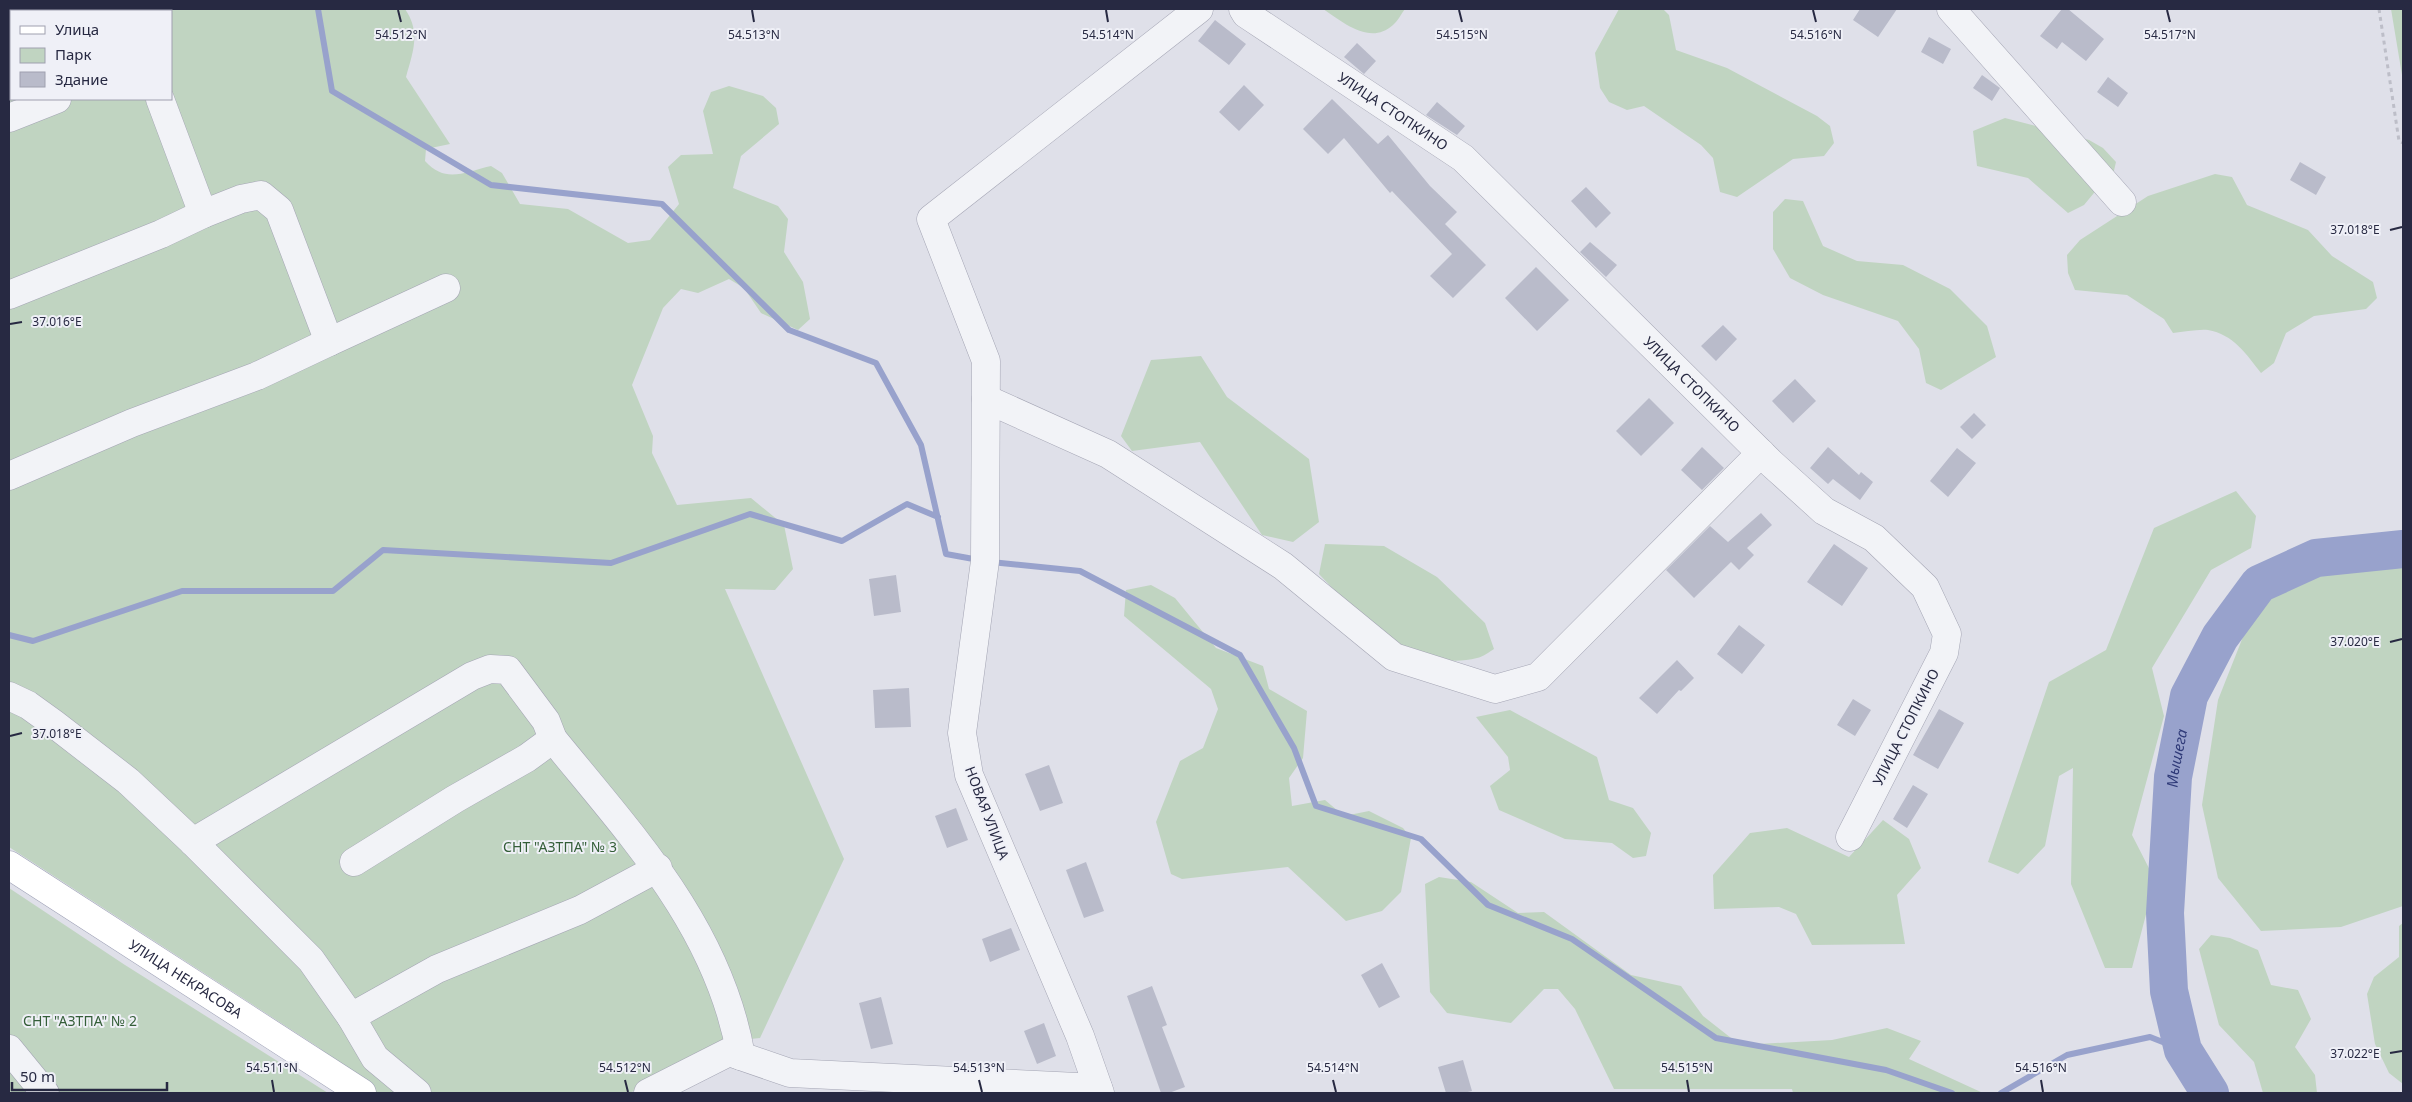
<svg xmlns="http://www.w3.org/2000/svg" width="2412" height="1102" viewBox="0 0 2412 1102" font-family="'Noto Sans',sans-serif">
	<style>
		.green { fill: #c0d4c1; fill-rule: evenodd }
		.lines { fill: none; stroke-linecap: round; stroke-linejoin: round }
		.stream { stroke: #98a2cc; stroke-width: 6 }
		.river { stroke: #98a2cc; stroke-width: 38 }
		.building { fill: #b9bbca }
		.minor-casing { stroke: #a4a5b4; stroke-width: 29 }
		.major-casing { stroke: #9ea1b6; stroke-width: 29 }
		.path { stroke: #bdbec8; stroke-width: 3; stroke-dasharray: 4 4; stroke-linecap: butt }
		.minor { stroke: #f2f3f7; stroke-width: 28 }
		.major { stroke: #fff; stroke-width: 28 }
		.ticks { fill: none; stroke: #272942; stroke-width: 2 }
		.labels { text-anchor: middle; stroke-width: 4; stroke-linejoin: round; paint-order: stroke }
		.street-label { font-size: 14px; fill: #272942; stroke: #eff0f7 }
		.park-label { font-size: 14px; fill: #345e38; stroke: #eff0f7 }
		.water-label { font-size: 15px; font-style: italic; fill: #2f3a78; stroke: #eff0f7 }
		.ticks-label { font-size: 12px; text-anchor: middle; fill: #272942; stroke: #eff0f7; stroke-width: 4; stroke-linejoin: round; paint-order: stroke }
	</style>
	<rect width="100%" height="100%" fill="#dfe0e9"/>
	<path class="green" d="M9,9H405C421,32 413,52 406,77L450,144L426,149L425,161C446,184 464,172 491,166L502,173L520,204L568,209L628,243L650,240L679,204L668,167L681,155L713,154L703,111L711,92L729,86L763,96L776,108L779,124L741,156L733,188L778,206L788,219L784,252L803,282L810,319L798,330L761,313L744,288L729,279L698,293L681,289L663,308L632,385L653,436L652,453L677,505L751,498L784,525L793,569L775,590L725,589L844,859L760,1038L731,1041L630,1093H376L318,1047L9,847ZM11,11H171V99H11Z
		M1323,9H1405C1401,14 1398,21 1393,25C1370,46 1343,22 1323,9Z
		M1619,9H1663L1669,15L1676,50L1727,68L1817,116L1830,126L1834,143L1824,156L1793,159L1737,197L1720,192L1713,158L1701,145L1644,106L1627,110L1609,102L1600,88L1595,53Z
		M2391,9H2403V81Z
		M2005,118L2089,140L2103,148L2116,162L2112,179L2103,182L2084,205L2068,213L2028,178L1977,166L1973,131Z
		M2215,174L2232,177L2247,205L2308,230L2332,256L2373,282L2377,298L2366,309L2314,316L2286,333L2274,363L2261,373C2247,355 2233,334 2208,330C2198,329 2184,332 2173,333L2164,319L2127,295L2075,290L2068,273L2067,255L2080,240L2148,196Z
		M1785,199L1803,201L1823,246L1857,261L1903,265L1950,289L1987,326L1996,357L1941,390L1926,383L1919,349L1898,321L1823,295L1790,278L1773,249V212Z
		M1201,356L1227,397L1309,459L1319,522L1293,542L1262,535L1200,442L1132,451L1121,436L1151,360Z
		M2236,491L2256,516L2251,548L2211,570L2152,668L2164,716L2132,835L2155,880L2132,968H2105L2071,884L2073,768L2059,776L2045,846L2018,874L1988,862L2049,682L2106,650L2154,528Z
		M1325,544L1384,546L1437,577L1485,623L1494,649C1489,652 1483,657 1477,658C1414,674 1358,615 1319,574Z
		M2403,559V906L2341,927L2261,931L2218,878L2202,805L2218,700L2254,609L2287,583Z
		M1151,585L1175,598L1216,648L1263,666L1269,689L1307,711L1303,758L1289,778L1292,806L1325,800L1344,816L1369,811L1403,828L1411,838L1401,892L1382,911L1346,921L1288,867L1182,879L1171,874L1156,822L1180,761L1203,748L1218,709L1211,689L1124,616L1126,590Z
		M1510,710L1597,757L1609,800L1633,808L1651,833L1646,856L1633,858L1612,843L1565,839L1499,810L1490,786L1510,770L1508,757L1476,717Z
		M1883,820L1909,839L1921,868L1897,895L1905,944L1812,945L1796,914L1779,907L1714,909L1713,875L1750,833L1787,828L1849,857Z
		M1439,877L1471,882L1518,913L1544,912L1631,975L1681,986L1703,1016L1740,1045L1832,1040L1887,1028L1921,1041L1909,1059L1983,1093H1793L1792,1089H1614L1575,1009L1558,989H1544L1511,1023L1447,1013L1430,992L1425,884Z
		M9,888L125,965L328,1093H9Z
		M2403,923V1084L2389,1073L2375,1044L2367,994L2374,977L2399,957V926Z
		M2211,935L2230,938L2258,950L2271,985L2298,990L2311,1019L2295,1047L2315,1075L2317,1093H2263L2254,1062L2219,1025L2199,949Z"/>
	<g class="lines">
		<path class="stream" d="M318,9L332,91L491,185L662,204L789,330L876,363L921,445L946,554L979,560
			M991,562L1080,571L1240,655L1294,748L1316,806L1421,839L1488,905L1572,939L1716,1038L1886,1070L1952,1093
			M9,635L33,641L182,591H333L383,550L611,563L750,514L842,541L907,504L938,517
			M2001,1093L2067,1055L2150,1037L2183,1050"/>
		<path class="river" id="s1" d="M2210,1093L2183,1050L2169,991L2165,913L2173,777L2189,696L2220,637L2259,584L2316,558L2403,549"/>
	</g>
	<path class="building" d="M1860,9H1897L1878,37L1853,20Z
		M2062,9H2068L2104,39L2086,61L2062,42L2057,49L2040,36Z
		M1215,20L1246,44L1229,65L1198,41Z
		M1929,37L1951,49L1943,64L1921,52Z
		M1357,43L1376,61L1364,74L1344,57Z
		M1982,75L2000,88L1992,101L1973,88Z
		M2108,77L2128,93L2118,107L2097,92Z
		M1244,85L1264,105L1239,131L1219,112Z
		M1332,99L1378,144L1388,135L1430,186L1457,212L1445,224L1486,265L1453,298L1430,276L1452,254L1392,191L1390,193L1344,138L1328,154L1303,129Z
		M1437,102L1465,126L1457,135L1426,115Z
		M2300,162L2326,177L2316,195L2290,180Z
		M1586,187L1611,213L1596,228L1571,201Z
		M1590,242L1617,265L1606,277L1580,252Z
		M1536,267L1569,300L1537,331L1505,298Z
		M1723,325L1737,339L1716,361L1701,346Z
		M1795,379L1816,401L1793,423L1772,401Z
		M1649,398L1674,423L1641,456L1616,431Z
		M1974,413L1986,425L1972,439L1960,427Z
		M1702,447L1724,468L1702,490L1681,470Z
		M1828,447L1859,475L1861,472L1873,482L1860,500L1833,479L1828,484L1810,468Z
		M1957,448L1976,463L1948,497L1930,481Z
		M1761,513L1772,525L1747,548L1754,555L1739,570L1731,562L1694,598L1666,570L1710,526L1728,542Z
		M1834,544L1868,568L1842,606L1807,582Z
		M896,575L901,612L874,616L869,579Z
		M1739,625L1765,645L1742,674L1717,654Z
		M1677,660L1694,678L1681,691L1679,690L1657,714L1639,698Z
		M909,688L911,727L875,728L873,690Z
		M1853,699L1871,710L1855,736L1837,725Z
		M1939,709L1964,723L1938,769L1913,755Z
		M1049,765L1063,803L1040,811L1025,774Z
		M1913,785L1928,794L1907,828L1893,819Z
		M956,808L968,840L947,848L935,816Z
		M1086,862L1104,911L1084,918L1066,870Z
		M1011,928L1020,950L990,962L982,939Z
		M1382,963L1400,997L1379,1008L1361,975Z
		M1152,986L1167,1025L1162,1027L1185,1087L1169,1093H1161L1127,996Z
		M881,997L893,1044L871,1049L859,1003Z
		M1044,1023L1056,1056L1037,1064L1024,1031Z
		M1463,1060L1472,1091L1463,1093H1446L1438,1067Z"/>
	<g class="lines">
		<g class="minor-casing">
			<g id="minor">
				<path id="s2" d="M1243,9L1246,14L1463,158L1772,464L1824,511L1874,538L1925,587L1947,634L1944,653L1850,837"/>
				<path d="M1951,9L2122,202"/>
				<path d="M160,99L203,214L241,199L261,195L279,210L329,342L446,288"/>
				<path d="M9,118L57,99"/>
				<path d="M9,295L161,234L203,214"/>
				<path d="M986,399L1108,454L1283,566L1394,657L1495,689L1538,677L1761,453"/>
				<path d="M9,476L132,423L257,376L329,342"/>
				<path d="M9,696L28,705L53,723L128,781L193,842L311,960L351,1017L375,1058L417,1093"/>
				<path d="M193,842L472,676L490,669L508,670L546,721L553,739C632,836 719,928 741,1056"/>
				<path d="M354,862L455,799L527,758L553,739"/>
				<path d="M351,1017L437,969L580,910L658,868"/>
				<path d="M9,1049L45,1093"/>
				<path d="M648,1093L729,1052L790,1073L1098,1088"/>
				<path d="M1100,1093L1080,1036L969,775L962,733L985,561L986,361L931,219L1199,9"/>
			</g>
		</g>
		<g class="major-casing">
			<g id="major">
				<path id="s3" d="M9,865L362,1093"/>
			</g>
		</g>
		<path class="path" d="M2379,9L2399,141L2403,143"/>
		<use href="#minor" class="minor"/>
		<use href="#major" class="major"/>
	</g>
	<path class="ticks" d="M398,10L401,22M752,10L754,22M1106,10L1108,22M1459,10L1462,22M1813,10L1816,22M2167,10L2170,22M2390,230L2402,227M10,324L22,322M2390,642L2402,639M10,736L22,733M2390,1053L2402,1051M272,1080L274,1092M625,1080L628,1092M979,1080L982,1092M1333,1080L1336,1092M1687,1080L1689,1092M2041,1080L2043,1092"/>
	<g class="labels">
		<g class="street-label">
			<text dy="5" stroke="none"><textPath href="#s2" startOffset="182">УЛИЦА СТОПКИНО</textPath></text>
			<text dy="5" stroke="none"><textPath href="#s2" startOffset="588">УЛИЦА СТОПКИНО</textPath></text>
			<text transform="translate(1906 727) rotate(-63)" y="5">УЛИЦА СТОПКИНО</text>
			<text transform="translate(987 813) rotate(69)" y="5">НОВАЯ УЛИЦА</text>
			<text dy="5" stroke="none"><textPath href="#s3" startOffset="210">УЛИЦА НЕКРАСОВА</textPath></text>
		</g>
		<g class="park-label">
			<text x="560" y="852">СНТ "АЗТПА" № 3</text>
			<text x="80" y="1026">СНТ "АЗТПА" № 2</text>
		</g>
		<g class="water-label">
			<text dy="5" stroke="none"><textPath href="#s1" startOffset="345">Мышега</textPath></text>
		</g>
	</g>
	<g class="ticks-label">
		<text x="401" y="39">54.512°N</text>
		<text x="754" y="39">54.513°N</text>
		<text x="1108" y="39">54.514°N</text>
		<text x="1462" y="39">54.515°N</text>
		<text x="1816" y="39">54.516°N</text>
		<text x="2170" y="39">54.517°N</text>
		<text x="2355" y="234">37.018°E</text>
		<text x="57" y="326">37.016°E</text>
		<text x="2355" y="646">37.020°E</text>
		<text x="57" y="738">37.018°E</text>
		<text x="2355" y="1058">37.022°E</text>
		<text x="272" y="1072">54.511°N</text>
		<text x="625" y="1072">54.512°N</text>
		<text x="979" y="1072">54.513°N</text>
		<text x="1333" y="1072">54.514°N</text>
		<text x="1687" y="1072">54.515°N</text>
		<text x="2041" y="1072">54.516°N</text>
	</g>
	<rect width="2412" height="1102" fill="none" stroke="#272942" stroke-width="20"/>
	<rect x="10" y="10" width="162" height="90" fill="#eff0f7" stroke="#9fa0af"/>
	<rect x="20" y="26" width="25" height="8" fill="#ffffff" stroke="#9fa0af"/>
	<text x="55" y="35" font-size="15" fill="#272942">Улица</text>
	<rect x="20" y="48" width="25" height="15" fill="#c0d4c1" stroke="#9fa0af"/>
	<text x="55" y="60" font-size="15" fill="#272942">Парк</text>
	<rect x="20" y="72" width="25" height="15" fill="#b9bbca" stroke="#9fa0af"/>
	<text x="55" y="85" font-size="15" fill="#272942">Здание</text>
	<path d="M12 1082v8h155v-8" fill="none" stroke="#272942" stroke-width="2.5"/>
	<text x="20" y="1082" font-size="15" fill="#272942" stroke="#eff0f7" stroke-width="4" paint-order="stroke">50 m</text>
</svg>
